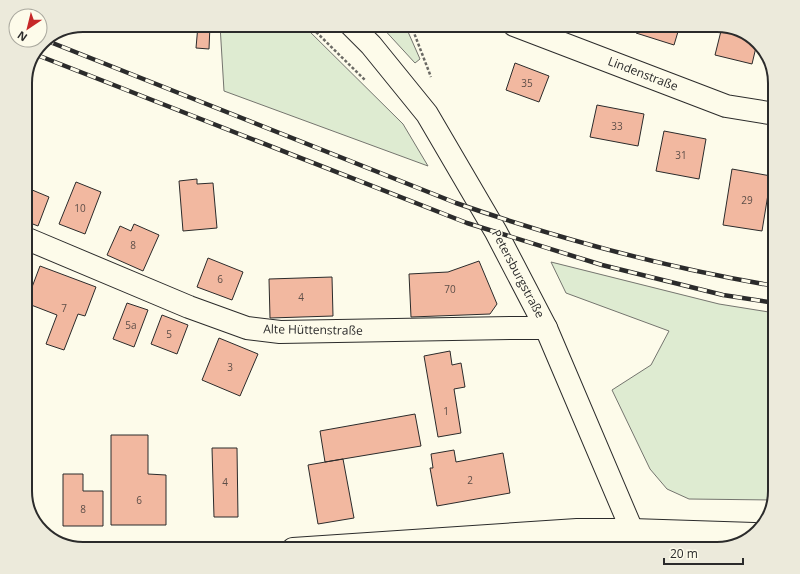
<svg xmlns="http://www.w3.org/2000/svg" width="800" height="574" viewBox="0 0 800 574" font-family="'Open Sans',sans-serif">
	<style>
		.green { fill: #deebd1; stroke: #74746e }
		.building { fill: #f2b8a0; stroke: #2b2b2b }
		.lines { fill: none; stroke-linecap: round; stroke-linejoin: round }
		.minor-casing { stroke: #2b2b2b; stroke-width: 24 }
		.major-casing { stroke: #2b2b2b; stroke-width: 24 }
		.path { stroke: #6a6964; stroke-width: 2.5; stroke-dasharray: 3 2; stroke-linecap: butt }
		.minor { stroke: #fdfbea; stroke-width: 22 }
		.major { stroke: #fdfbea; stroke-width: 22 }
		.rail-casing { stroke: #2b2b2b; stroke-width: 4.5 }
		.rail { stroke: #fdfbea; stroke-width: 3; stroke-dasharray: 9; stroke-linecap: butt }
		.labels { text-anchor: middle; stroke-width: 3; stroke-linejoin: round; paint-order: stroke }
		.number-label { font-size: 10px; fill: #5d4e48 }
		.street-label { font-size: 12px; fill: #2b2b2b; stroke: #fdfbea }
		.rim { fill: none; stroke: #2b2b2b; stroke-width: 2 }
	</style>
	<rect width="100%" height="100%" fill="#fdfbea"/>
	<path class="green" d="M220,25H303L403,124L428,166L224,91Z
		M380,25H405L420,59L415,63Z
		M551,262L719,304L775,313V491L772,500L689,499L667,489L650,469L612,390L651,365L669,331L566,293Z"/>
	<path class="building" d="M198,25H210L209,49L196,48Z
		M639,25H680L674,45L636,33Z
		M722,27L752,37L757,43L752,64L715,55Z
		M515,63L549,76L539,102L506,90Z
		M597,105L644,114L638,146L590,137Z
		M664,131L706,139L699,179L656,171Z
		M732,169L771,176L762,231L723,225Z
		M197,179V184L213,183L217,228L183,231L179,181Z
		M76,182L101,192L85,234L59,224Z
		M25,187L49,197L38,226L25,221Z
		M134,224L159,235L143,271L107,255L120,226L131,231Z
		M208,258L243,272L232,300L197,287Z
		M479,261L497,304L490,314L411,317L409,274L448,272Z
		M40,266L96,287L85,316L78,314L64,350L46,344L57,315L26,303Z
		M332,277L333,316L270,318L269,279Z
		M127,303L148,310L134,347L113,339Z
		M162,315L188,325L177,354L151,344Z
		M219,338L258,354L240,396L202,380Z
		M450,351L452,365L461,363L465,387L454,389L461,433L438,437L424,356Z
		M415,414L421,446L325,462L320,431Z
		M111,435H148V474L166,475V525H111Z
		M212,448H237L238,517H214Z
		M454,450L456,462L503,453L510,493L437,506L430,468H433L431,454Z
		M343,459L354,518L318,524L308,465Z
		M63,474H83V491H103V526H63Z"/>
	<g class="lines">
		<g class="minor-casing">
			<path id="minor" d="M514,25L726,106L775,114
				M25,238L189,307L247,328L280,332L512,328H546
				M293,549L577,530H632L754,534"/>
		</g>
		<g class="major-casing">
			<path id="major" d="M351,25L371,45L427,114L496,232L546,328L640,549"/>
		</g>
		<path class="path" d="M309,25L366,81
			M411,25L431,77"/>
		<use href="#minor" class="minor"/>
		<use href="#major" class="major"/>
		<g class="rail-casing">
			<path id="rail" d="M45,40L456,203C560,239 667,268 775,286
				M37,55L467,223L602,265L723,295L775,303"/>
		</g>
		<use href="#rail" class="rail"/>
	</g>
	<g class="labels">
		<g class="number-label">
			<text x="527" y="87">35</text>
			<text x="617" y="130">33</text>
			<text x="681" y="159">31</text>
			<text x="747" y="204">29</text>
			<text x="80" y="212">10</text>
			<text x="133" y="249">8</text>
			<text x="220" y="283">6</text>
			<text x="450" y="293">70</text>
			<text x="301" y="301">4</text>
			<text x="64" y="312">7</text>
			<text x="131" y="329">5a</text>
			<text x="169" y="338">5</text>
			<text x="230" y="371">3</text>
			<text x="446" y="415">1</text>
			<text x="470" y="484">2</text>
			<text x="225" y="486">4</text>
			<text x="139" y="504">6</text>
			<text x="83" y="513">8</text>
		</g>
		<g class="street-label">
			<text transform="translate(643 74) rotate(21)" y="4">Lindenstraße</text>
			<text transform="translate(518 274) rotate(62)" y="4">Petersburgstraße</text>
			<text transform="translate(313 330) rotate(1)" y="4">Alte Hüttenstraße</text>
		</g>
	</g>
	<path d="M0 0H800V574H0ZM83 32H717A51 51 0 0 1 768 83V491A51 51 0 0 1 717 542H83A51 51 0 0 1 32 491V83A51 51 0 0 1 83 32Z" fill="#eceadb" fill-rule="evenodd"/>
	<path class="rim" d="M83 32H717A51 51 0 0 1 768 83V491A51 51 0 0 1 717 542H83A51 51 0 0 1 32 491V83A51 51 0 0 1 83 32Z"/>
	<g transform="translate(28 28) rotate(215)"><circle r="19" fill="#fdfbea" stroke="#a9a89e"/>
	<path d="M0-3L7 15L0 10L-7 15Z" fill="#c62828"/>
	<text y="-6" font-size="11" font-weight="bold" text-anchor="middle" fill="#2b2b2b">N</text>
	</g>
	<path d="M664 558v6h79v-6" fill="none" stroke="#2b2b2b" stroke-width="2"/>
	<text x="670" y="558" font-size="12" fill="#2b2b2b" stroke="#fdfbea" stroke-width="3" paint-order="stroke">20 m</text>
</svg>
